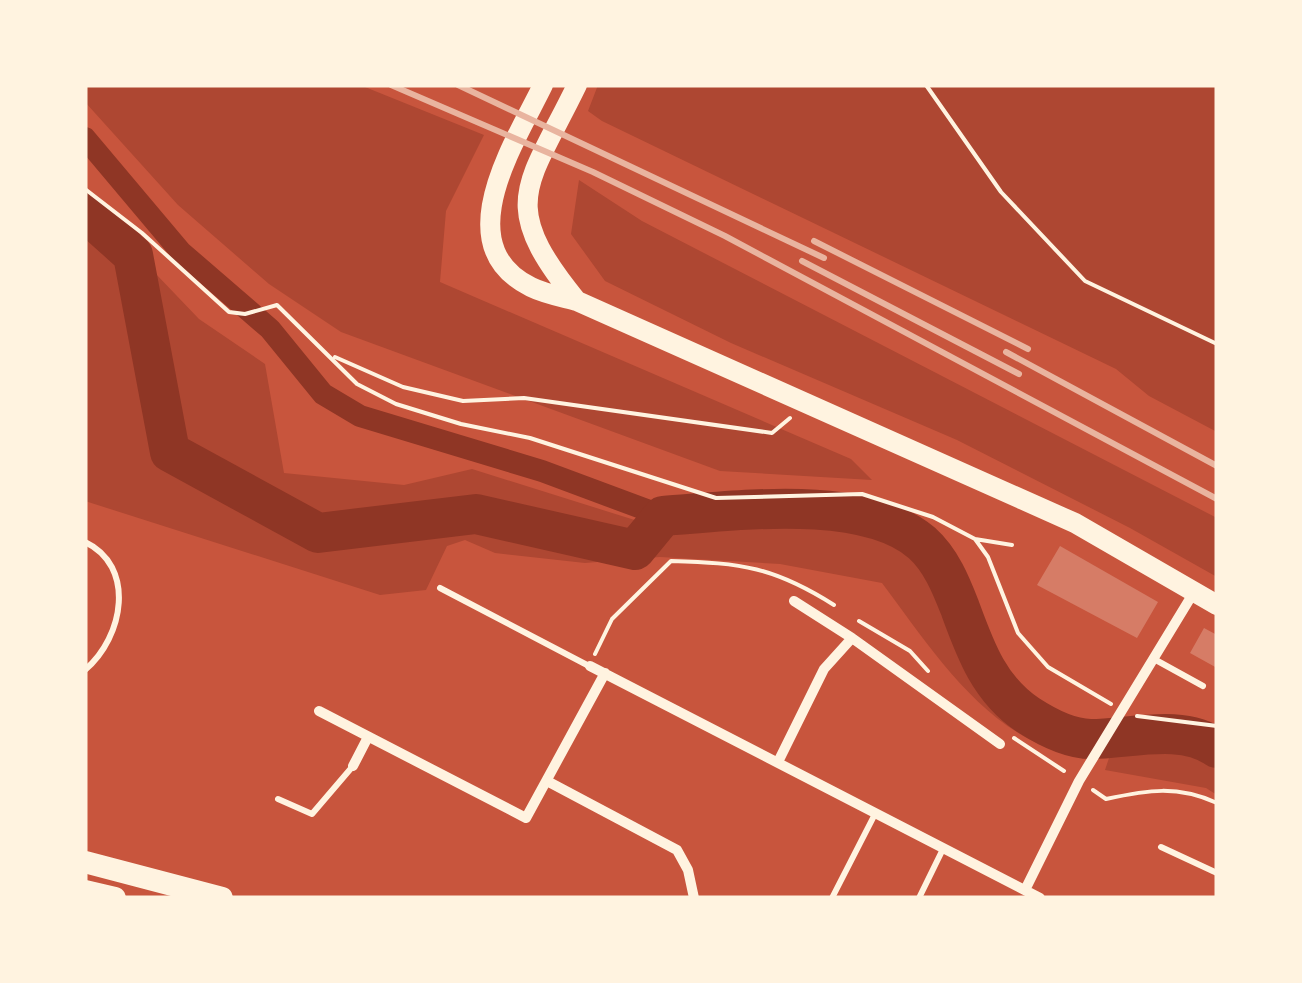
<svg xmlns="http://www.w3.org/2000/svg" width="1302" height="983" viewBox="0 0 1302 983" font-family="Montserrat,sans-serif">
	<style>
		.green { fill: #ae4732 }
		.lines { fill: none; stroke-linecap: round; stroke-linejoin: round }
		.canal { stroke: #8f3625; stroke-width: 22 }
		.river { stroke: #8f3625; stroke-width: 40 }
		.building { fill: #d67c66 }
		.path { stroke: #fff3e0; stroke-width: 4 }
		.service { stroke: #fff3e0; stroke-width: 6 }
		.minor { stroke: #fff3e0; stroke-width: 10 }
		.secondary { stroke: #fff3e0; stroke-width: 20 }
		.trunk { stroke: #fff3e0; stroke-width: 22 }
		.rail { stroke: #e9b49f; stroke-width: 6 }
	</style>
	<rect width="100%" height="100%" fill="#c8553d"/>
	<path class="green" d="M85,85H360L484,135L446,211L440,282L851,459L872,480L720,471L341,332L269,284L178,205L85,102Z
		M598,85H1217V432L1149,396L1116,369L602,121L588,111Z
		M579,180L642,221L1217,518V577L1130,528L957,440L731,343L605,281L571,234Z
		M85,211L132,249L199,319L265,364L284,473L404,485L472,469L641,522L783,521L878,532L929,571L960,648L1002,710L1077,746L1075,755C988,740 931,648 882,583L780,564L660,557L585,563L495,553L465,540L447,546L426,590L380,595L85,501Z
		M1160,743L1206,751L1217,760V795L1206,788L1105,770L1112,749Z"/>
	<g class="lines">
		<path class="canal" d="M85,138L181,252L270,329L323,394L360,416L542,471L663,516"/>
		<path class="river" d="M85,212L133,255L170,452L318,533L476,514L635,550L663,516C736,511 864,493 922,543C941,560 951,585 960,608C975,649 989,689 1028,715C1045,726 1069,739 1091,739C1130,739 1181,723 1217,748"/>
	</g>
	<path class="building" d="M1060,546L1158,602L1137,638L1037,585Z
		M1204,628L1217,635V668L1190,653Z"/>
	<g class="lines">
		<path class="path" d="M926,85L1001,192L1085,281L1217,344
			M85,189L142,233L229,312L245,314L277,305L357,384L396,404L461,424L530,438L716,498L862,494L933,517L975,539L988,557L1018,633L1048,667L1111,704
			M335,357L403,387L463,401L524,398L772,433L790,418
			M975,539L1012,545
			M859,621L910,651L928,671
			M595,654L612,619L671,561C742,563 774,567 834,605
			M1137,716L1217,726
			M1014,738L1064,771
			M1093,790L1106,799C1148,790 1177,785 1217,803"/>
		<path class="service" d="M85,542C136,566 124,637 85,670
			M440,588L589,666
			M1154,659L1203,686
			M278,799L312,814L353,766
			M1161,847L1217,873
			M832,898L875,814
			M919,898L943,849"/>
		<path class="minor" d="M794,601L852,638
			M590,666L1040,898
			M319,711L526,818L605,673
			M778,762L824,669L852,638L1000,744
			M353,766L368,737
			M547,781L677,850L688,870L694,898
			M1025,890L1079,781L1194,592"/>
		<path class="secondary" d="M543,85C516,141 446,245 531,287C545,294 562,297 577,301L1075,523L1217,605
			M577,301C497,203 527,188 577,85"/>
		<path class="trunk" d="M85,862L222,898
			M85,891L115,898"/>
		<path class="rail" d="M391,85L593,172L725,236L1217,499
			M458,85L824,258
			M814,241L1028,349
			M802,261L1019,374
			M1006,352L1217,466"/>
	</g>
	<rect width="1302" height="983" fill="none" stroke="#fff3e0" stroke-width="175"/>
</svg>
